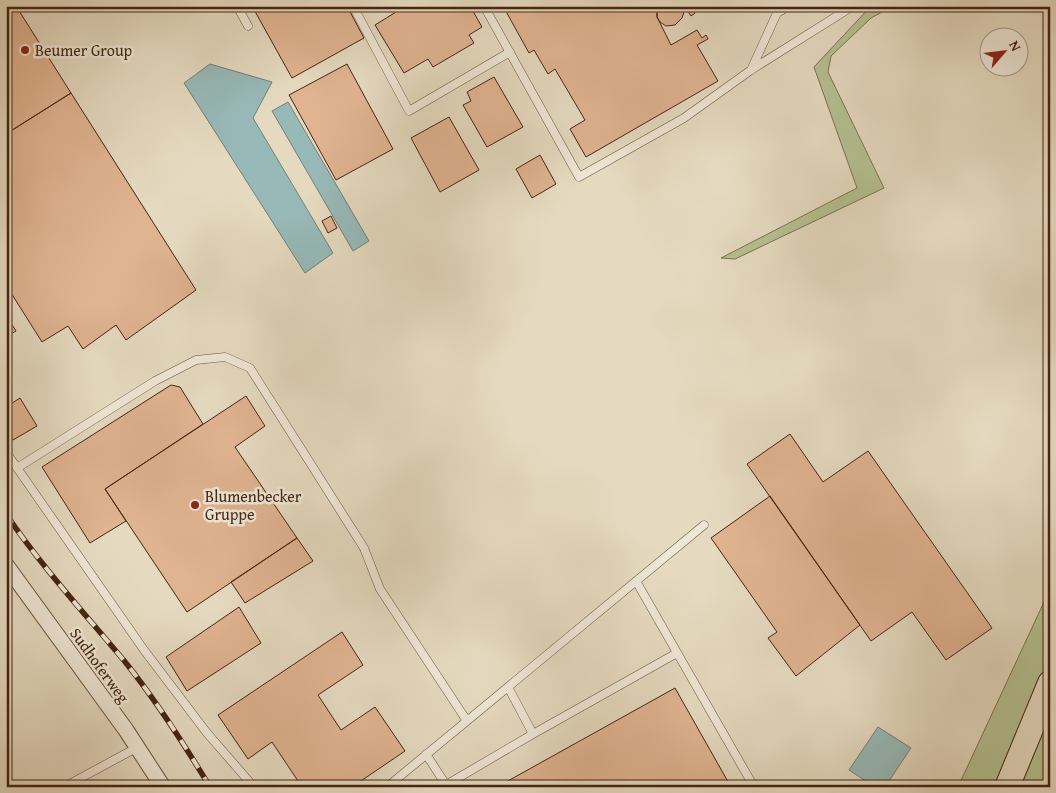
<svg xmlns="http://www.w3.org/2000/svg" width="1056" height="793" viewBox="0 0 1056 793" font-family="'Gentium Book Plus',serif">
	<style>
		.green { fill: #b5c092; stroke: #7d7252 }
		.water { fill: #97bab9; stroke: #767e76 }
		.building { fill: #e0b391; stroke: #452411 }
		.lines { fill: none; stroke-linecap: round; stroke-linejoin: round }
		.service-casing { stroke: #6d523d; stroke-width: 9 }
		.minor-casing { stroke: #6d523d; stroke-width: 17 }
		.primary-casing { stroke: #452411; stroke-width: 26 }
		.service { stroke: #eee7d6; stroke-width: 8 }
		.minor { stroke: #eee7d6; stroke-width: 15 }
		.primary { stroke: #e5dac0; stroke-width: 24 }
		.rail-casing { stroke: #452411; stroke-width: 5.5 }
		.rail { stroke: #eee7d6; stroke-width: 4; stroke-dasharray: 11; stroke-linecap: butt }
		.poi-dot { fill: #8f2418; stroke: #eee7d6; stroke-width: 2 }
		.labels { text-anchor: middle; stroke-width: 5; stroke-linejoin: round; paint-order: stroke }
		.poi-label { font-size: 16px; fill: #452411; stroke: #eee7d6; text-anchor: start }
		.street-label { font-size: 16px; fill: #452411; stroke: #eee7d6 }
	</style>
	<rect width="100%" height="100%" fill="#e5dac0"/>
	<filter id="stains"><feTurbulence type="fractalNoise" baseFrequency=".004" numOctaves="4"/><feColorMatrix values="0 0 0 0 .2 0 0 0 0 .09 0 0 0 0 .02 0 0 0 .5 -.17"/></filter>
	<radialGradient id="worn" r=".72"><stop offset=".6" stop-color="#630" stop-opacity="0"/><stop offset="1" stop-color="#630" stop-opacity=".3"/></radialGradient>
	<path class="green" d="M871,6H893L871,18L831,56L828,72L884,188L735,259L721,258L857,188L814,67Z
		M1050,585V787H958L1044,602Z"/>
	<path class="water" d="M210,64L272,82L253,118L333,253L305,273L184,83Z
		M288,102L369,241L353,251L272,111Z
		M878,727L911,748L885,787H875L849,770Z"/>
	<path class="building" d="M6,6H16L71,93L6,134Z
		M252,6H347L364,38L292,78Z
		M403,6H470L482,27L469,35L474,43L433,67L428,59L404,73L375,25L396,12L393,7Z
		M503,6H657V17L671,45L697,30L702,38L706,35L708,39L697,45L718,81L586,157L570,129L585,120L555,69L548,74L534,50L529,53Z
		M657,6H682L684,12L682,18L675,25L666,26L660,22L657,17Z
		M682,6H694L692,7L695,13L691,16L687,10L684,12Z
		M347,64L393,149L336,180L289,95Z
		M494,77L523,127L487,147L463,105L471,101L467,92Z
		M71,93L196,290L126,340L116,325L83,349L68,326L42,342L6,285V134Z
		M449,117L479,170L440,192L411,138Z
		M540,155L556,184L532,198L516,169Z
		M331,216L337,228L328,233L322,221Z
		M6,315L16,331L6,337Z
		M171,385L180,387L203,424L105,489L126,521L90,543L42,467Z
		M246,396L265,426L235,447L297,538L187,612L105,489Z
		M20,398L37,426L13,440L6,429V407Z
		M790,434L823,482L868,451L992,628L946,660L912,612L871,641L747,464Z
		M770,496L860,625L796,676L768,638L777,632L711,538Z
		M297,538L313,561L245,603L231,582Z
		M239,607L261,643L187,691L166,657Z
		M342,632L363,665L318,695L341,730L375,707L405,751L352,787H302L272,742L248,759L218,715Z
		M675,688L731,787H497Z"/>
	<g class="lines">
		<g class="service-casing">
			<path id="service" d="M237,6L248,26
				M353,6L409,111L510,52
				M484,6L579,177L684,118L751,70L853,6
				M751,70L777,13L789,6
				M6,452L144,650L207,733L254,787
				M17,468L155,381L196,360L225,357L250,368L364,548L380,589L467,721
				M636,581L754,787
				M508,687L533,734L677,653
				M426,754L446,785L533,734
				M64,787L138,747
				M387,787L704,525"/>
		</g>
		<g class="minor-casing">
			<path id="minor" d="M6,565L126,730L163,787"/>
		</g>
		<g class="primary-casing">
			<path id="primary" d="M1007,787L1050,683"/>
		</g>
		<use href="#service" class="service"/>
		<use href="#minor" class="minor"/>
		<use href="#primary" class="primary"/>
		<g class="rail-casing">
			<path id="rail" d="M6,514C41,566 86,615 126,663C157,702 184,744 210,787"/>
		</g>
		<use href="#rail" class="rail"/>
	</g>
	<g class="poi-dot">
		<circle cx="25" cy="50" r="5"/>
		<circle cx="195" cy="505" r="5"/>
	</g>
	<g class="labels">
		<g class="poi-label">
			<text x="35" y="56">Beumer Group</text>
			<text x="205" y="502">Blumenbecker<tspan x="205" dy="18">Gruppe</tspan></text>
		</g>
		<g class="street-label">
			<text transform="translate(100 665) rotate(54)" y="6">Sudhoferweg</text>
		</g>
	</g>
	<rect width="1056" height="793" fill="none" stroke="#e5dac0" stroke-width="25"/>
	<rect x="8" y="8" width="1041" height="778" fill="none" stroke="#452411" stroke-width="2.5"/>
	<rect x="12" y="12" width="1031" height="768" fill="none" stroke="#452411"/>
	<g transform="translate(1004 52) rotate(62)"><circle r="24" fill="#eee7d6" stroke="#aa9987"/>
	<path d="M0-4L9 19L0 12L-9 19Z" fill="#8f2418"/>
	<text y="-8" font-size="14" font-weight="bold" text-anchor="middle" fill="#452411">N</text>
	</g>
	<rect width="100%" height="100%" filter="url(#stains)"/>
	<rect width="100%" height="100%" fill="url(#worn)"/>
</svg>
